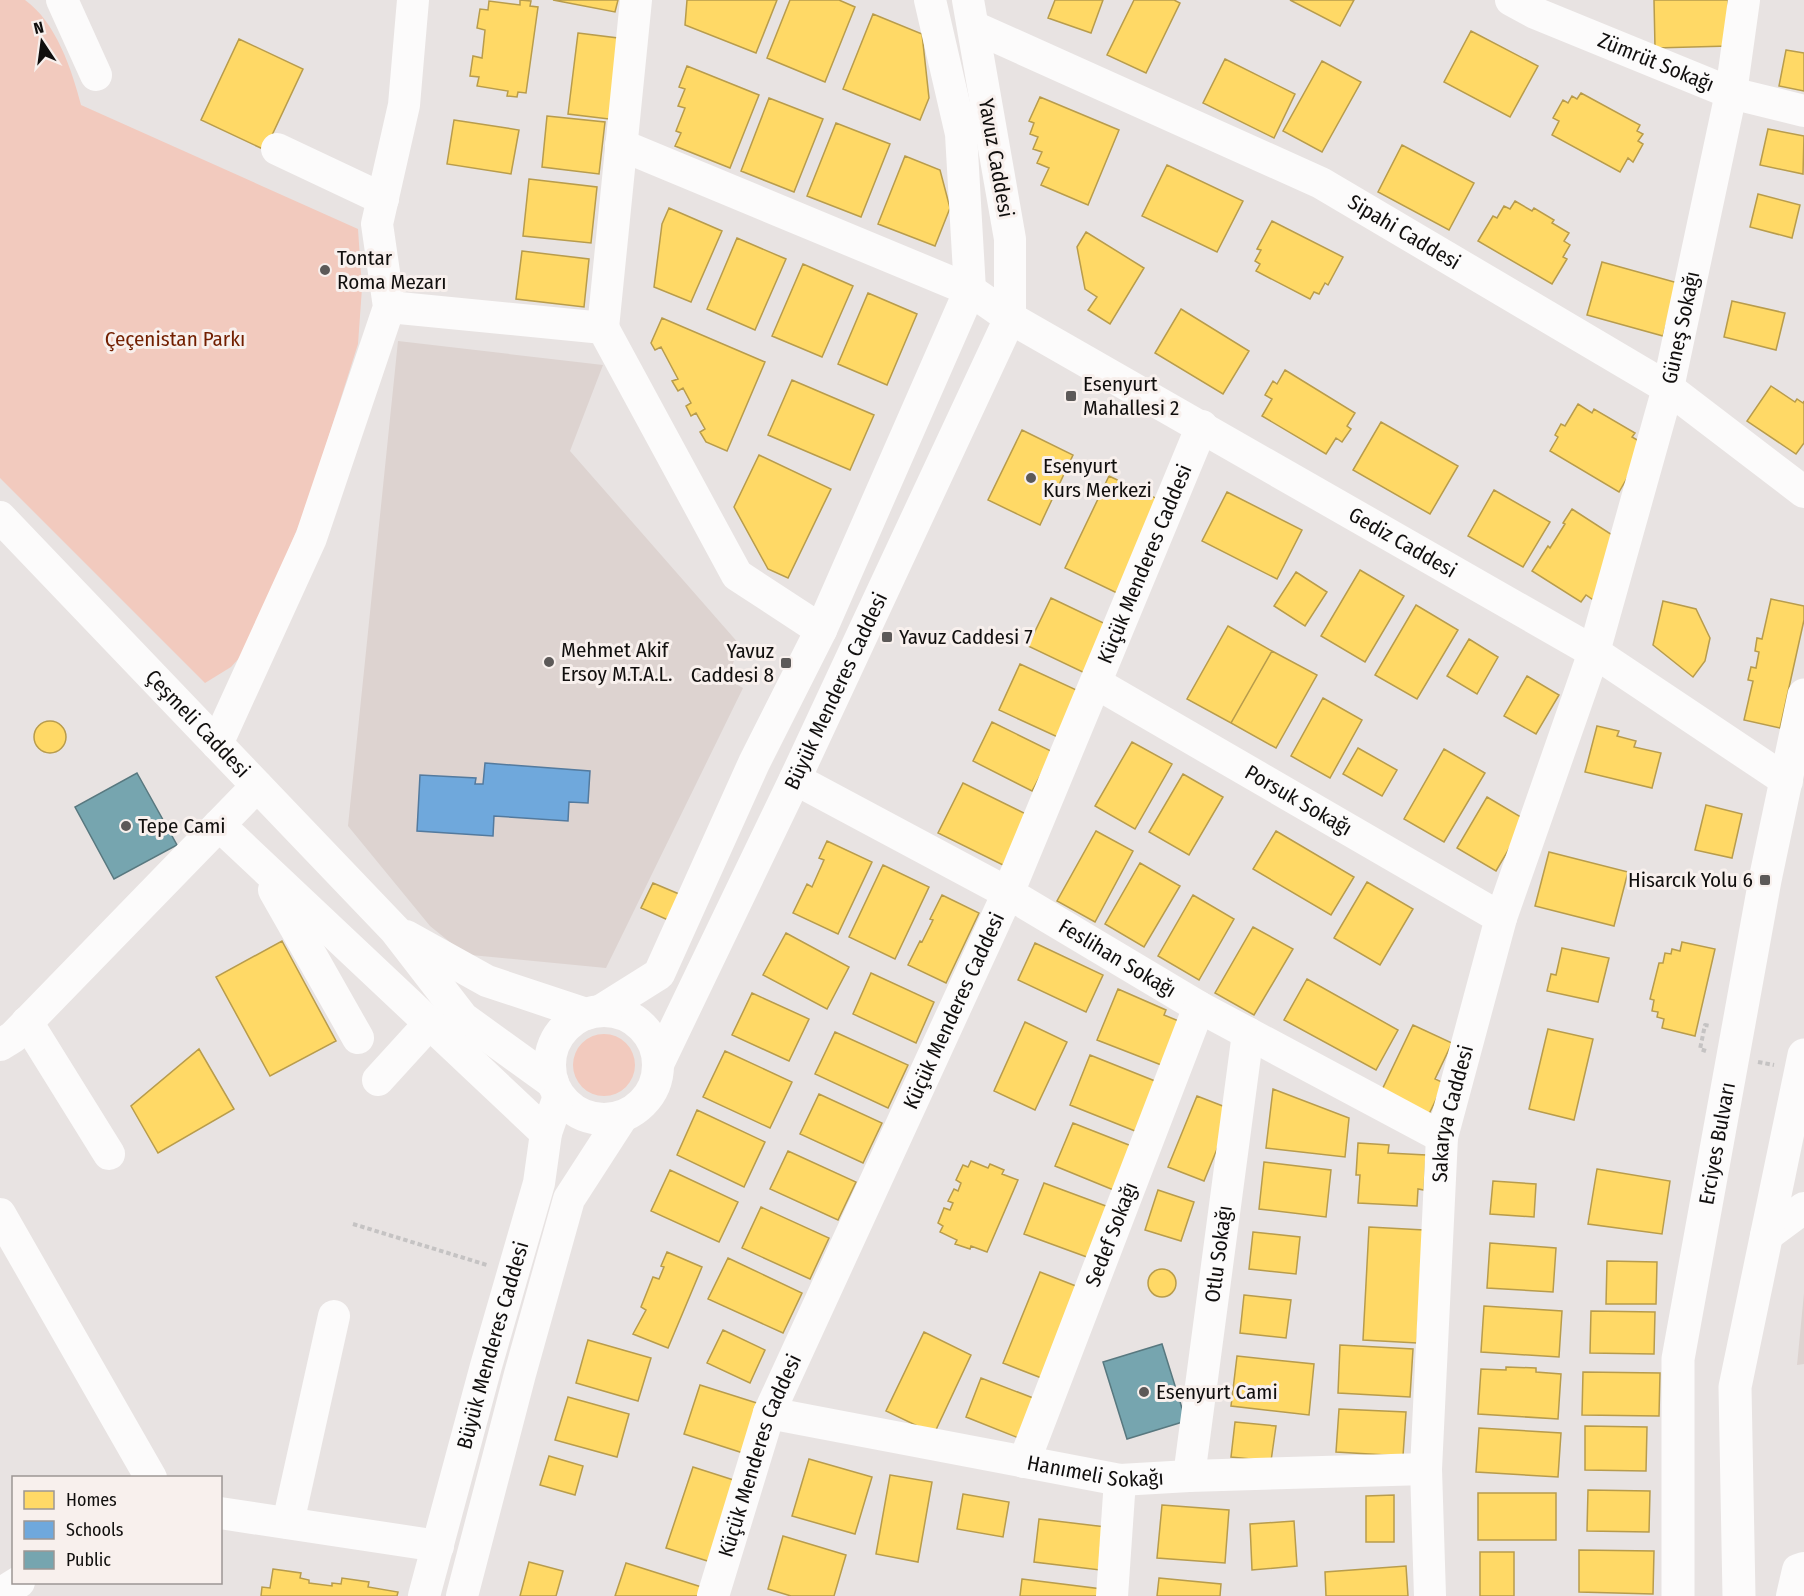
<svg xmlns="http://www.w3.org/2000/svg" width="1804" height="1596" viewBox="0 0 1804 1596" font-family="'Fira Sans Condensed',sans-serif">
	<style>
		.built { fill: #ddd3d0 }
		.green { fill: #f2cabe }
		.homes { fill: #ffd966; stroke: #b89c4c; stroke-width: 1.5 }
		.schools { fill: #6fa8dc; stroke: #537a9e; stroke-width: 1.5 }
		.public { fill: #76a5af; stroke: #58787f; stroke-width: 1.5 }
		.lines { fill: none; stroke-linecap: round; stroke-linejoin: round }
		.path { stroke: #c5c3c3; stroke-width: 4; stroke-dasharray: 4.5 3; stroke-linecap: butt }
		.minor { stroke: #fcfbfb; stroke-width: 32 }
		.highway { stroke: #fcfbfb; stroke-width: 33 }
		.poi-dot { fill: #5c5958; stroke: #f8f0ed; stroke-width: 2 }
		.labels { text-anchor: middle; stroke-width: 6; stroke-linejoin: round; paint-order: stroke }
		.street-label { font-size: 21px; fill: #110f0e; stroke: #f8f0ed }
		.poi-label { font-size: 21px; fill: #110f0e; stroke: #f8f0ed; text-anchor: start }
		.park-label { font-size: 21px; fill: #721f00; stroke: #f8f0ed }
	</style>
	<rect width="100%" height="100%" fill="#e8e3e2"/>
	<path class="built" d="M398,341L603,365L570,451L740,645L727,679L743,688L606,968L471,955L456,947L430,926L348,826Z
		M1804,1293V1364L1797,1365Z"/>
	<path class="green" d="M0,0H25C56,22 72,70 81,105L358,229L362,288L358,344L306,508L255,630L241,656L231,667L205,683L0,478Z
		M573 1065a31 31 0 1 1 62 0a31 31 0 1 1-62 0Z"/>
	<path class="homes" d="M520,0L531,1L530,6L538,7L526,93L518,92L517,97L507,96L508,91L477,86L479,77L470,76L473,56L482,58L485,30L477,28L480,9L488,10L489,1L520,5Z
		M553,0H618L615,12Z
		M687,0H777L756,53L685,25Z
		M790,0H839L855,7L825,82L767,58Z
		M1055,0H1103L1091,33L1048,18Z
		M1134,0H1174L1180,3L1146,73L1107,55Z
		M1290,0H1354L1340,26Z
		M1654,0H1728L1729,46L1655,48Z
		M873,14L922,34L929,98L920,120L843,89Z
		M1471,31L1538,66L1510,117L1444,82Z
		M578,33L626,39L617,120L568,114Z
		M239,39L303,69L265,150L201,120Z
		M1786,50L1804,53V91L1779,86Z
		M1225,59L1295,94L1274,138L1203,103Z
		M1322,61L1361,82L1322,152L1283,131Z
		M687,66L759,95L730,168L675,146L681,133L676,131L685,108L678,106L685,89L679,87Z
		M1581,93L1640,125L1637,131L1643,134L1638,141L1643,144L1633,162L1628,158L1620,172L1552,135L1559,121L1553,118L1563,100L1568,103L1572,96L1577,99Z
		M1040,97L1119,130L1088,205L1041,185L1049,168L1037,163L1042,152L1033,149L1038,137L1030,134L1034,123L1029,121Z
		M769,98L823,119L794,192L741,171Z
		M547,116L605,122L599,174L542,167Z
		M454,120L519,130L511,174L447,164Z
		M836,123L890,144L861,217L807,196Z
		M1768,129L1804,136L1803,174L1760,165Z
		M1402,145L1474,183L1449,230L1378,192Z
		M905,156L940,170L950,208L935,246L878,224Z
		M1167,165L1243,201L1217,252L1142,216Z
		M529,179L597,187L591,243L523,236Z
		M1758,194L1800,205L1792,238L1750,227Z
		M1515,201L1532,211L1534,208L1554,220L1552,223L1569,233L1564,241L1570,245L1563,257L1567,259L1552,284L1478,241L1493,216L1497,218L1504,206L1510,209Z
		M669,208L722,231L691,302L654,287L662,224Z
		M1272,221L1343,257L1328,285L1325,283L1319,294L1314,292L1310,299L1256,271L1260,264L1255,261L1261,250L1257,249Z
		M1086,232L1144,268L1110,324L1088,310L1097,297L1085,289L1077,247Z
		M737,238L786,259L755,330L707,309Z
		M522,251L589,259L584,307L516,299Z
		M1602,262L1678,283L1663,336L1587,315Z
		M803,264L853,286L822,357L772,336Z
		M868,293L917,314L887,385L838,364Z
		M1732,301L1785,313L1776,350L1724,337Z
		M1181,309L1249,351L1223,394L1155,353Z
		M662,318L765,362L727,451L706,442L700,432L705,429L696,413L691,416L686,406L691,403L683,388L678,391L672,381L678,379L661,347L655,350L651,343Z
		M1285,370L1355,413L1347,426L1351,429L1342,442L1336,438L1326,454L1262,416L1272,399L1265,395L1273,381L1277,384Z
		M792,380L874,415L850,470L768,435Z
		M1771,386L1795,402L1797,399L1803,403L1804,401V443L1796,454L1747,421Z
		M1578,404L1592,413L1594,409L1635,433L1632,437L1646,445L1619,492L1550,451L1558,437L1555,435L1561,424L1565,426Z
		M1381,422L1458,466L1430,514L1353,470Z
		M1022,430L1073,455L1040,525L988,500Z
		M759,455L831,489L788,578L768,569L734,507Z
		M1109,476L1162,501L1117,593L1065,568Z
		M1494,490L1550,522L1523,567L1468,536Z
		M1227,492L1302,530L1277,579L1202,541Z
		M1572,509L1620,540L1595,601L1586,595L1581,602L1532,571L1548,546L1550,548L1565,524L1563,523Z
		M1360,570L1404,596L1365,662L1321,636Z
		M1296,572L1327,592L1305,626L1274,606Z
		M1051,598L1112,627L1089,675L1028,646Z
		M1771,599L1804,606V620L1780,728L1744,720L1753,681L1748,680L1751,667L1756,668L1759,652L1755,651L1757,638L1762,639Z
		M1663,601L1696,609L1710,638L1705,661L1693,677L1653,645Z
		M1416,605L1458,630L1417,699L1375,675Z
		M1228,626L1272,651L1231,723L1187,699Z
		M1469,639L1498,657L1477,694L1447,676Z
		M1272,651L1317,675L1276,748L1231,723Z
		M1020,664L1083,693L1062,739L999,710Z
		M1527,676L1559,695L1536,734L1504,716Z
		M1323,698L1362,720L1330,778L1291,756Z
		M34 737a16 16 0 1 1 32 0a16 16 0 1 1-32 0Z
		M992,722L1053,752L1032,791L973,761Z
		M1597,726L1619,731L1617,736L1636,741L1634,747L1661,753L1652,788L1585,772Z
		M1132,742L1172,764L1135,829L1095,806Z
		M1358,748L1397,770L1382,796L1343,774Z
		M1444,749L1485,773L1444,842L1404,819Z
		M1183,774L1223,797L1189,855L1149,832Z
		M963,783L1028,815L1003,865L938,833Z
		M1487,797L1526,820L1496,871L1457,848Z
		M1706,805L1742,814L1732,858L1695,850Z
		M1096,831L1133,851L1095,922L1057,901Z
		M1276,831L1354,877L1331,915L1253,869Z
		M827,841L872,862L838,934L793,913L807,884L812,887L824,860L819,858Z
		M1549,852L1628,872L1614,926L1535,906Z
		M1140,863L1180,886L1144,947L1105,924Z
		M883,865L929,887L895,959L849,937Z
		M1367,882L1413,909L1380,965L1334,938Z
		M653,883L679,894L668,920L641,908Z
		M942,895L979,913L946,983L908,965L920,941L922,942L933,920L930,919Z
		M1193,895L1234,919L1199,980L1158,956Z
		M1253,927L1293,949L1254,1015L1215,993Z
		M786,933L849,967L827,1009L763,975Z
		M282,941L336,1041L270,1076L216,977Z
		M1682,942L1715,949L1695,1036L1662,1028L1664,1019L1657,1017L1658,1012L1652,1011L1654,1000L1650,999L1659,963H1663L1665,953L1671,954L1672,949L1680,951Z
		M1035,943L1103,975L1086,1012L1018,980Z
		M1562,948L1609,958L1598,1002L1547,991L1551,974L1556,975Z
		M871,973L934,1002L916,1043L853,1014Z
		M1307,979L1398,1030L1376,1070L1284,1020Z
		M1118,989L1166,1010L1164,1015L1186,1024L1169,1068L1097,1040Z
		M752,993L809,1019L789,1061L732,1035Z
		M1025,1022L1067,1042L1035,1110L994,1091Z
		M1413,1025L1452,1043L1435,1079L1444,1083L1429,1114L1381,1092Z
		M1548,1029L1593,1039L1574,1120L1529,1109Z
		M835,1032L908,1065L888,1108L815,1074Z
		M199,1049L234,1109L158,1153L131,1106Z
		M725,1051L792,1082L770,1128L703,1097Z
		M1090,1055L1165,1085L1145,1135L1070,1105Z
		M1273,1089L1349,1118L1345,1157L1266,1148Z
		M819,1094L882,1123L863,1163L800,1134Z
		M1197,1096L1233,1110L1204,1181L1168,1167Z
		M697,1110L765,1142L744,1187L677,1155Z
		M1073,1123L1134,1147L1116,1191L1055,1166Z
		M1358,1143L1389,1145L1388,1153L1426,1155L1424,1190L1418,1189L1417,1206L1358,1203L1360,1175H1356Z
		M788,1151L856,1182L838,1220L770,1189Z
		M971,1161L988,1168L990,1164L1004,1170L1002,1174L1018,1180L987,1252L971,1246L970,1249L955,1244L957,1240L940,1232L943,1226L938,1223L944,1208L950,1210L953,1203L948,1201L954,1189L958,1191L961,1183L956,1180L963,1165L968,1167Z
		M1264,1162L1331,1170L1326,1217L1259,1209Z
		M1597,1169L1670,1181L1662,1234L1588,1224Z
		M670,1170L738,1202L719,1242L651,1211Z
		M1493,1181L1536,1184L1534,1217L1490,1214Z
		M1044,1183L1114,1209L1095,1260L1024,1234Z
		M1158,1190L1194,1202L1181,1241L1145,1230Z
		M761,1207L829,1238L810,1279L742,1248Z
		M1369,1227L1424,1230L1417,1343L1363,1340Z
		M1253,1232L1300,1237L1296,1274L1249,1269Z
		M1490,1243L1556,1248L1553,1292L1487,1288Z
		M667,1252L702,1267L668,1348L633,1334L646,1310L641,1307L653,1277L659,1279L664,1267L661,1266Z
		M728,1258L802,1293L783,1333L708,1299Z
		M1607,1261L1657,1262L1656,1304H1606Z
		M1148 1283a14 14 0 1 1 28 0a14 14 0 1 1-28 0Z
		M1040,1272L1081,1288L1044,1379L1003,1363Z
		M1244,1295L1291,1300L1286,1338L1240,1333Z
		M1484,1306L1562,1311L1559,1357L1481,1352Z
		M1591,1311L1655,1312L1654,1354L1590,1353Z
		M723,1330L765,1350L750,1383L707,1363Z
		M924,1332L971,1355L934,1434L886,1411Z
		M588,1340L651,1358L638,1401L576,1383Z
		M1340,1345L1413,1349L1410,1397L1338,1393Z
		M1237,1356L1314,1364L1309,1415L1231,1406Z
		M1506,1367L1536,1368V1372L1561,1374L1558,1419L1478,1414L1481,1369L1506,1370Z
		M1583,1372L1660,1373L1659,1416L1582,1415Z
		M981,1378L1041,1401L1026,1441L966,1417Z
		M700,1385L760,1404L743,1453L684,1434Z
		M568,1397L629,1414L617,1457L555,1440Z
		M1339,1409L1406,1412L1403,1456L1336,1452Z
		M1235,1422L1276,1426L1271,1461L1231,1457Z
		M1585,1426L1647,1427L1646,1471L1585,1470Z
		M1479,1428L1561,1433L1558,1477L1476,1472Z
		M549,1456L583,1466L575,1495L540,1485Z
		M809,1459L872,1477L855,1534L792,1516Z
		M693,1467L743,1483L717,1564L666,1548Z
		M890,1475L932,1482L918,1562L876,1554Z
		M1588,1490L1650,1491L1649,1532L1587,1531Z
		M1478,1493H1556V1540H1478Z
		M963,1494L1009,1502L1003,1537L957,1529Z
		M1394,1495V1542H1366V1496Z
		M1162,1505L1229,1510L1225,1563L1157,1558Z
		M1039,1519L1106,1527L1100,1570L1034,1562Z
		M1294,1521L1297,1566L1252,1570L1250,1524Z
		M783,1536L846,1555L834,1596H791L768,1589Z
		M1579,1550L1654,1551L1653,1594L1579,1592Z
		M1480,1552H1514V1596H1480Z
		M529,1562L563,1571L556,1596H520Z
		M626,1563L711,1590L709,1596H615Z
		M1406,1566L1408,1596H1326L1325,1572Z
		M273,1569L301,1573L300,1578L309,1580V1583L332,1586V1583L341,1584L342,1578L369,1582L368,1587L398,1592L397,1596H261L262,1587L270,1588Z
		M1159,1578L1221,1584L1220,1596H1157Z
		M1022,1579L1102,1589V1596H1020Z"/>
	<path class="schools" d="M485,763L590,771L588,803L569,802L568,821L494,816L493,836L417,831L420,775L476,778L475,784H483Z"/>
	<path class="public" d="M137,773L177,845L114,879L75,807Z
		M1162,1344L1186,1421L1127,1439L1103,1362Z"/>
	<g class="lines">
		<path class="path" d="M1706,1051L1700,1049L1705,1025L1711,1026
			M1758,1062L1774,1065
			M353,1224L487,1265"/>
		<g class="minor">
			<path d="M62,0L96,75"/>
			<path id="s1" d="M1511,0L1535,13L1731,93L1804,111"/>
			<path id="s2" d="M974,27L1321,183L1668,388L1804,492"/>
			<path id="s3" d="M621,145L970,290L1010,318L1594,652L1787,781"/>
			<path d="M277,149L383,199"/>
			<path d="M389,307L603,328L737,575L821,630"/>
			<path d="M603,328L636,0"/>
			<path id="s4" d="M0,517L395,930L463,1018L553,1083"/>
			<path id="s5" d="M1096,683L1501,918"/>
			<path d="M217,744L311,538L389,307L377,224L404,105L413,0"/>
			<path id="s6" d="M795,779L1008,893L1199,1007L1442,1137"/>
			<path d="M219,825L546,1133"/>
			<path d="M274,890L358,1038"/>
			<path d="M406,936L487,981L586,1014"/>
			<circle cx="604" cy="1065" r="54"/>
			<path d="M600,1011L659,974L754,763L821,630L970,290L961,134L930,0"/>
			<path d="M27,1022L109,1154"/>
			<path d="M0,1045L13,1037L257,786"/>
			<path id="s7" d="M659,1062L795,779L1010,318V239L968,0"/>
			<path d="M378,1080L430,1023"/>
			<path d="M0,1214L151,1478"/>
			<path d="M1766,1236L1804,1208"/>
			<path id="s8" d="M769,1413L1120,1480L1189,1476L1426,1469"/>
			<path id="s9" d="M1024,1462L1199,1007"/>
			<path id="s10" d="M1189,1476L1248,1033"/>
			<path d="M220,1513L438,1546"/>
			<path d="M288,1523L334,1316"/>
			<path d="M0,1594L19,1582"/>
			<path id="s11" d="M424,1596L486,1366L539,1183L546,1133L559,1096"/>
			<path d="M462,1596L520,1374L569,1199L622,1117"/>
			<path id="s12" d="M713,1596L769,1413L1008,893L1202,426"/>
			<path d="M1112,1596L1120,1480"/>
			<path id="s13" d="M1430,1596L1426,1469L1442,1137L1501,918L1594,652L1668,388L1731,93L1744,0"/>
			<path d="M1792,1596L1798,1570L1804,1568"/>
		</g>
		<g class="highway">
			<path id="s14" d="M1678,1596V1359L1765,880L1804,695"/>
			<path d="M1739,1596L1735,1387L1804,1055"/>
		</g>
	</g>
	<g class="poi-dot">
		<circle cx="325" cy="270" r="6"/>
		<rect x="1065" y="390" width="12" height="12" rx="3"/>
		<circle cx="1031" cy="478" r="6"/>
		<rect x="881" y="631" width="12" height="12" rx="3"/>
		<circle cx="549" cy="662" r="6"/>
		<rect x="780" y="657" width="12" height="12" rx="3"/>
		<circle cx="126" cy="826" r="6"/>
		<rect x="1759" y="874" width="12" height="12" rx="3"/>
		<circle cx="1144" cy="1392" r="6"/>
	</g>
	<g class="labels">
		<g class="street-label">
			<text dy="7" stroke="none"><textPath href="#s1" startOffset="158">Zümrüt Sokağı</textPath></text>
			<text transform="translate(996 158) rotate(80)" y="7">Yavuz Caddesi</text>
			<text dy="7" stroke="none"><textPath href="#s2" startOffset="477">Sipahi Caddesi</textPath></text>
			<text dy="7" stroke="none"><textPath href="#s13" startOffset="1304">Güneş Sokağı</textPath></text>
			<text dy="7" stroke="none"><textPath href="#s3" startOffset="879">Gediz Caddesi</textPath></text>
			<text dy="7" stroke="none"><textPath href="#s12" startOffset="1120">Küçük Menderes Caddesi</textPath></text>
			<text dy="7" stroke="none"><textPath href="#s7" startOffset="411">Büyük Menderes Caddesi</textPath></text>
			<text dy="7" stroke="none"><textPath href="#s4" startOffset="286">Çeşmeli Caddesi</textPath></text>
			<text dy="7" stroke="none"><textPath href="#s5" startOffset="234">Porsuk Sokağı</textPath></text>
			<text dy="7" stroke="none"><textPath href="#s6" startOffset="369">Feslihan Sokağı</textPath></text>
			<text dy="7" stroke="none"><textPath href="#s12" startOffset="634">Küçük Menderes Caddesi</textPath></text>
			<text dy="7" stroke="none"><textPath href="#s13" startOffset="484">Sakarya Caddesi</textPath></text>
			<text dy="7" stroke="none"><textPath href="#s14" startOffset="456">Erciyes Bulvarı</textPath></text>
			<text dy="7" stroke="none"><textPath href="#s9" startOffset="244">Sedef Sokağı</textPath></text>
			<text dy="7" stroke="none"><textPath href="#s10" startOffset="224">Otlu Sokağı</textPath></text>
			<text dy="7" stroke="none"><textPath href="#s11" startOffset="260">Büyük Menderes Caddesi</textPath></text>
			<text dy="7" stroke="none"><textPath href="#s12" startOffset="148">Küçük Menderes Caddesi</textPath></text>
			<text dy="7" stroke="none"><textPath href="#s8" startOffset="332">Hanımeli Sokağı</textPath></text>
		</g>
		<g class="poi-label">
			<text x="337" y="265">Tontar<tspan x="337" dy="24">Roma Mezarı</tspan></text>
			<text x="1083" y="391">Esenyurt<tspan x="1083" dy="24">Mahallesi 2</tspan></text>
			<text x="1043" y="473">Esenyurt<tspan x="1043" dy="24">Kurs Merkezi</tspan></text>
			<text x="899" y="644">Yavuz Caddesi 7</text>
			<text x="561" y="657">Mehmet Akif<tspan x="561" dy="24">Ersoy M.T.A.L.</tspan></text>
			<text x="774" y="658" text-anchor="end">Yavuz<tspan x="774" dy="24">Caddesi 8</tspan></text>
			<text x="138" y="833">Tepe Cami</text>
			<text x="1753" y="887" text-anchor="end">Hisarcık Yolu 6</text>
			<text x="1156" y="1399">Esenyurt Cami</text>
		</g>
		<g class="park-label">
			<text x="175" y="346">Çeçenistan Parkı</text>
		</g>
	</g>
	<rect x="12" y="1476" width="210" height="108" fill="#f8f0ed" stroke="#9c9694" stroke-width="1.5"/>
	<rect x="24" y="1491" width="30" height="18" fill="#ffd966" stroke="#9c9694" stroke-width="1.5"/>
	<text x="66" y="1506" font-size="18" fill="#110f0e">Homes</text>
	<rect x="24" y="1521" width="30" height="18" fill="#6fa8dc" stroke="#9c9694" stroke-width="1.5"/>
	<text x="66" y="1536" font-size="18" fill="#110f0e">Schools</text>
	<rect x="24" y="1551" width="30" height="18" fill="#76a5af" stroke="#9c9694" stroke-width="1.5"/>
	<text x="66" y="1566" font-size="18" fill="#110f0e">Public</text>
	<g transform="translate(42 42) rotate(347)" stroke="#f8f0ed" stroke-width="4.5" paint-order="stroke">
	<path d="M0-4.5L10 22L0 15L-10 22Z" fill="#110f0e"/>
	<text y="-9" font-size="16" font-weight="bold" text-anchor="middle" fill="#110f0e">N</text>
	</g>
</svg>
